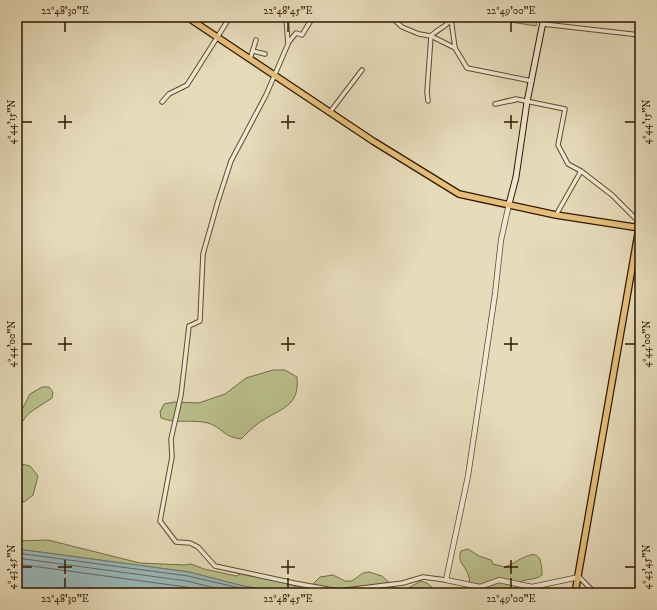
<svg xmlns="http://www.w3.org/2000/svg" width="657" height="610" viewBox="0 0 657 610" font-family="'IM FELL DW Pica',serif">
	<style>
		.green { fill: #b9bf8c; stroke: #766c46 }
		.water { fill: #9bb8bb; stroke: #717870 }
		.lines { fill: none; stroke-linecap: round; stroke-linejoin: round }
		.shore { stroke: #66685e; stroke-width: 1 }
		.minor-casing { stroke: #5f4a2e; stroke-width: 5.5 }
		.tertiary-casing { stroke: #5f4a2e; stroke-width: 6 }
		.secondary-casing { stroke: #321900; stroke-width: 7 }
		.primary-casing { stroke: #321900; stroke-width: 8 }
		.minor { stroke: #efe8d2; stroke-width: 3.5 }
		.tertiary { stroke: #efe8d2; stroke-width: 4.5 }
		.secondary { stroke: #efe8d2; stroke-width: 5 }
		.primary { stroke: #e3be7d; stroke-width: 5.5 }
		.ticks { fill: none; stroke: #321900; stroke-width: 1.5 }
		.neatline { fill: none; stroke: #321900; stroke-width: 1.5 }
		.ticks-label { font-size: 10px; text-anchor: middle; fill: #321900 }
	</style>
	<rect width="100%" height="100%" fill="#e6dbba"/>
	<filter id="stains"><feTurbulence type="fractalNoise" baseFrequency=".005" numOctaves="4"/><feColorMatrix values="0 0 0 0 .2 0 0 0 0 .09 0 0 0 0 .02 0 0 0 .5 -.17"/></filter>
	<radialGradient id="worn" r=".72"><stop offset=".6" stop-color="#630" stop-opacity="0"/><stop offset="1" stop-color="#630" stop-opacity=".3"/></radialGradient>
	<path class="green" d="M479,17H537L536,26Z
		M273,370H285L297,377C300,407 281,408 260,422C253,427 247,433 241,439C223,437 222,427 208,423C192,419 176,424 161,418L160,412L164,404L174,402L199,403L225,394L246,378Z
		M42,387H49L53,392L52,398L29,413L17,428V419L30,394Z
		M17,463L30,466L38,476L33,495L24,502L17,501Z
		M48,540L140,563L184,565L191,564L204,569L236,576L247,571L257,573L300,588L312,585L320,577L333,575L345,581H352L363,573L369,572L382,576L396,589L403,591L421,581L427,583L437,592L452,593H285L243,586L189,572L17,549V541Z
		M468,549L479,556L491,560L493,564L505,567C524,559 542,540 542,575C533,583 515,575 515,593H470C470,587 470,579 468,574C464,564 457,562 461,551Z"/>
	<path class="water" d="M17,549L189,572L243,586L285,593H17Z"/>
	<g class="lines">
		<path class="shore" d="M17,553L188,576L261,593
			M17,558L187,581L235,593
			M17,564L186,587L210,593"/>
		<g class="minor-casing">
			<path id="minor" d="M286,17L288,44L266,95L231,161L218,201L203,254L200,321L189,326L181,395L171,439L172,457L160,521L176,542L190,543L198,547L215,566L294,583L338,591L403,583L423,577L446,580
				M391,17L402,27L419,34L431,36L455,48L467,68L532,81
				M451,19L455,48
				M543,24L640,35
				M288,43L296,33L302,35L313,17
				M253,51L265,54
				M250,59L256,40
				M515,100L495,104L516,99L565,109L558,145L568,164L581,171L612,195L640,223
				M428,101L427,92L431,36C437,29 447,27 451,19
				M162,102L169,94L187,85L230,17
				M330,112L362,70
				M556,215L581,171
				M579,577L595,593"/>
		</g>
		<g class="tertiary-casing">
			<path id="tertiary" d="M509,204L501,240L495,294L468,476L446,580L480,587L499,580L532,587L579,577
				M639,228L640,220"/>
		</g>
		<g class="secondary-casing">
			<path id="secondary" d="M509,204L516,177L527,102L544,17"/>
		</g>
		<g class="primary-casing">
			<path id="primary" d="M187,17L373,141L459,194L556,215L640,228
				M575,593L639,228"/>
		</g>
		<use href="#minor" class="minor"/>
		<use href="#tertiary" class="tertiary"/>
		<use href="#secondary" class="secondary"/>
		<use href="#primary" class="primary"/>
	</g>
	<path class="ticks" d="M65,22V32M288,22V32M511,22V32M65,115V129M288,115V129M511,115V129M22,122H32M58,122H72M281,122H295M504,122H518M625,122H635M65,337V351M288,337V351M511,337V351M22,344H32M58,344H72M281,344H295M504,344H518M625,344H635M65,560V574M288,560V574M511,560V574M22,567H32M58,567H72M281,567H295M504,567H518M625,567H635M65,578V588M288,578V588M511,578V588"/>
	<rect width="657" height="610" fill="none" stroke="#e6dbba" stroke-width="44"/>
	<rect x="22" y="22" width="613" height="566" class="neatline"/>
	<g class="ticks-label">
		<text x="65" y="14">22°48'30"E</text>
		<text x="288" y="14">22°48'45"E</text>
		<text x="511" y="14">22°49'00"E</text>
		<text transform="translate(11 122) rotate(-90)" y="4">4°44'15"N</text>
		<text transform="translate(646 122) rotate(-90)" y="4">4°44'15"N</text>
		<text transform="translate(11 344) rotate(-90)" y="4">4°44'00"N</text>
		<text transform="translate(646 344) rotate(-90)" y="4">4°44'00"N</text>
		<text transform="translate(11 567) rotate(-90)" y="4">4°43'45"N</text>
		<text transform="translate(646 567) rotate(-90)" y="4">4°43'45"N</text>
		<text x="65" y="602">22°48'30"E</text>
		<text x="288" y="602">22°48'45"E</text>
		<text x="511" y="602">22°49'00"E</text>
	</g>
	<rect width="100%" height="100%" filter="url(#stains)"/>
	<rect width="100%" height="100%" fill="url(#worn)"/>
</svg>
